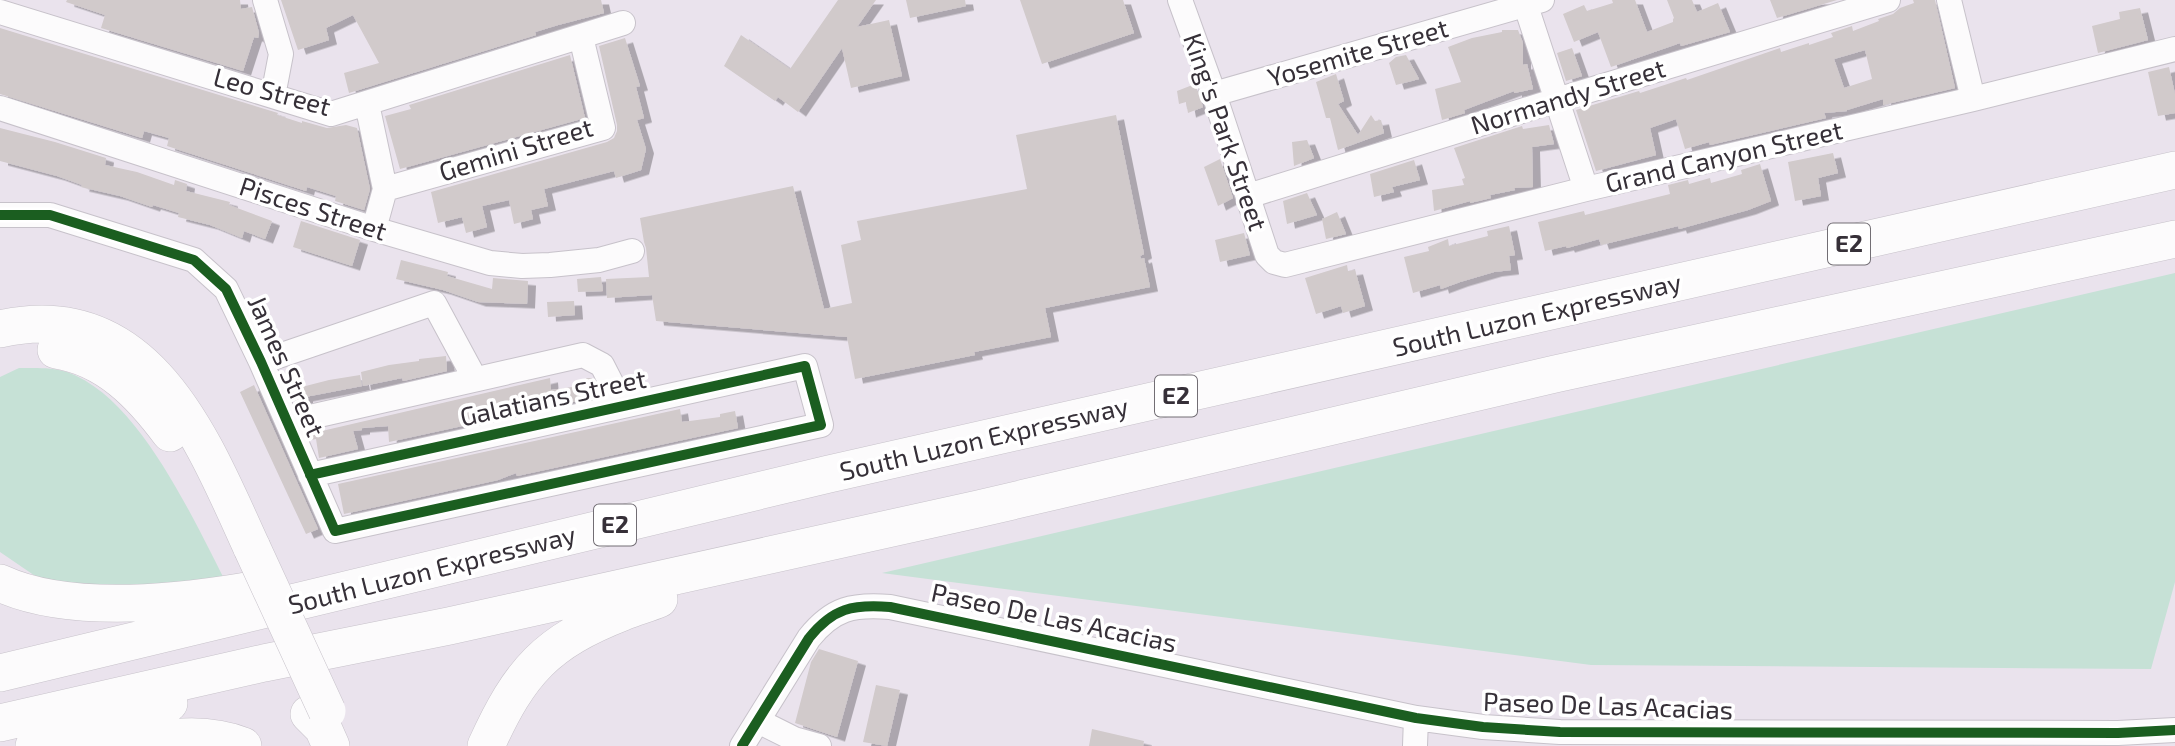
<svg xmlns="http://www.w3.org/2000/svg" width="2175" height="746" viewBox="0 0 2175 746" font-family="'Exo 2',sans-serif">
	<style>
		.green { fill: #c6e1d6 }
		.building { fill: #d1cacb; fill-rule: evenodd; filter: url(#shadow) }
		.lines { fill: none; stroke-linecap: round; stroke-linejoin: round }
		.minor-casing { stroke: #c7c2ca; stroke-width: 26 }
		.highway-casing { stroke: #c7c2ca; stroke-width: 38 }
		.minor { stroke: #fcfbfc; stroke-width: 24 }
		.highway { stroke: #fcfbfc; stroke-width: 37 }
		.highway-bridge-casing { stroke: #c7c2ca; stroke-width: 38; stroke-linecap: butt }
		.highway-bridge { stroke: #fcfbfc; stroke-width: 37 }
		.cycleway-casing { stroke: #fff; stroke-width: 15 }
		.cycleway { stroke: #1b5e20; stroke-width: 10 }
		.labels { text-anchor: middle; stroke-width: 7; stroke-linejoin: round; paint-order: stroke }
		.shield { fill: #fff; stroke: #726e74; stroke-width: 2 }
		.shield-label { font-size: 24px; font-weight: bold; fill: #363038 }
		.street-label { font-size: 26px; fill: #363038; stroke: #fff }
	</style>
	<defs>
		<filter id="shadow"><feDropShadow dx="8" dy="4.5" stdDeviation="0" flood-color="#0004"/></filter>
	</defs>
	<rect width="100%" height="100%" fill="#eae3ed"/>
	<path class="green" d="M2175,273V582L2151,669L1591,665L882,573Z
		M19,368C35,368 52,367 67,372C141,398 195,524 230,590L104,588L41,580L0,552V377Z"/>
	<path class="building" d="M67,0H240L241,9L252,7L259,33L258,38L254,37L243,71L101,28L105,15L66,2Z
		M281,0H601L604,13L558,25L535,32L536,35L349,93L344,73L379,63L353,15L326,28L329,40L298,50Z
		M838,0H876L857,27L889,20L902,76L851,88L842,48L798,112L778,97L775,101L724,66L741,35L790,69Z
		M906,0H965L966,6L910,18Z
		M1020,0H1123L1134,33L1042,64Z
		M1612,0H1635L1647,32L1673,22V19L1674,18L1667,0H1692L1697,12L1718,3L1730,32L1681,46L1680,43L1611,67L1598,32L1574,42L1563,14L1584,5L1587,11L1613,3Z
		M1770,0H1837L1777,18Z
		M1913,0H1935L1955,88L1883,105V99L1847,110V111L1824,113L1826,118L1710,145L1709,142L1685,149L1676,119L1650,128L1656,155L1596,171L1576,110L1639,91L1640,93L1686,78L1687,80L1780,48L1781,52L1809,43V45L1833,37L1831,33L1852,26L1853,31L1879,21L1878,19L1893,14L1900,8L1914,3ZM1865,50L1872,79L1844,88L1834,59Z
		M2140,8L2148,40L2098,53L2092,26L2120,19L2119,12Z
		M0,28L278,113L277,115L302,123V121L327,128L346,125L357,128L370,189L364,210L335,201L336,196L307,187L306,191L167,146L169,138L144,131L142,138L0,94Z
		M1502,30H1518L1523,43V65L1527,64L1533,89L1514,93V91L1464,110L1465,113L1442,120L1435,89L1461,82L1448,47L1472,38L1502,32Z
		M625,38L640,86L636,87L644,118L637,120L646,149L641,170L616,178L614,171L544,189L548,206L531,210L533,219L514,224L509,200L482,206L487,227L466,233L462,217L438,223L431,192L607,142L614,138L617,131V125L599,46Z
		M1572,48L1582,76L1566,81L1557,53Z
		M570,55L585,118L400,169L385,116L411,109L409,105Z
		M1406,55L1419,79L1396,85L1389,63L1396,57Z
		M2169,67L2175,94V113L2158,116L2148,72Z
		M1336,74L1344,101L1338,104L1358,135L1371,115L1375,121L1381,120L1384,133L1338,150L1330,118H1326L1316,82Z
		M1195,84L1203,107L1188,113L1186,102L1179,104L1177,91Z
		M1116,115L1144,254L1140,256L1141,259L1144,258L1150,287L1045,308L1051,337L974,352L975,355L855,379L847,337L656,321L652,295L607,298L606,279L649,277L646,248L644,242L640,218L793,186L824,309L852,303L841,245L861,240L857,221L1027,189L1016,135Z
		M1549,125L1554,144L1532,147L1533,187L1514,188L1515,190L1490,195L1491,198L1470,203V201L1434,211L1432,190L1464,185L1462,179L1465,178L1454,148L1522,126L1523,129Z
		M0,128L55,142L106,158L105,165L137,172L174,185L175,180L187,184L186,191L230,202L229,205L272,221L265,239L244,231L242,238L210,225L178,217L179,213L153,205L152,207L120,196L81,187L82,185L57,176L0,161Z
		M1307,140L1314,158L1294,166L1292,142Z
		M1833,153L1838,173L1818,178L1821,196L1795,201L1788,162Z
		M1220,159L1233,198L1218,206L1204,167Z
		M1414,160L1420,180L1392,187L1394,192L1374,197L1370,174Z
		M1760,164L1771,201L1748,210L1679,229L1678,226L1601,245L1599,239L1567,248L1566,246L1545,251L1538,222L1584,211L1585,215L1670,194L1668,185L1688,180L1689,184L1710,178L1711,183L1742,174L1741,170Z
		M1307,193L1317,215L1287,224L1283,201Z
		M1337,212L1346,234L1326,239L1322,219Z
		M301,221L360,240L352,266L293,247Z
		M1509,226L1515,255L1509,256L1511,270L1494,272L1460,282L1441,289L1440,285L1413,293L1404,257L1429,251L1428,247L1448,239L1449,246L1488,236L1487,231Z
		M1244,233L1250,255L1220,262L1215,240Z
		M401,260L448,272L447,276L492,289L493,278L528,281L527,304L478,302L443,290L396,279Z
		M1347,265L1348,271L1355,270L1365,306L1343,313L1341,306L1316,314L1305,278Z
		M601,277L603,291L578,292L577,279Z
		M574,301L575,315L548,317L547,302Z
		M446,356L447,371L403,381L402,378L363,386L361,372L389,365L419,361V359Z
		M360,375L362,386L305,397V402L296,404L290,390L329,380Z
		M550,378L551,390L586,385V378H592L600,396L389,442L388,426L362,428V430L353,431L358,449L319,458L316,439L311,440L309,434Z
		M254,385L318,529L306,534L240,392Z
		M680,409L682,422L720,417V414L735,411L738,428L517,476L516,473L498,480L344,514L338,484Z
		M819,649L858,661L837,737L795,723L811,662Z
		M876,685L900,690L887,746L863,742Z
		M1092,729L1144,741L1143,746H1089Z"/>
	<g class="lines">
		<g class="minor-casing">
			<path id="minor" d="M265,0L281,54L273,96
				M1180,0L1214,94L1267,255L1274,262L1285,265L1586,189L1973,99L2175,49
				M1524,0L1586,189
				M1949,0L1973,99
				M0,12L331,114L623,23
				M1214,94L1542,0
				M367,104L385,189L374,229
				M0,108L374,229L490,263L522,266L550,265L599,260L632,251
				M385,189L603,128L581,37
				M1248,196L1557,100L1888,0
				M0,215H50L194,260L226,289L261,362L335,531L821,425L805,366L310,475
				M261,362L434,303L475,379
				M288,422L583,355L602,365L623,406
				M758,721L794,739L819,746
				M742,746L809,638C833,608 853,604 890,607L1416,718L1483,727L1560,732L2118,733L2175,730
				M1415,746L1416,718"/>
		</g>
		<g class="highway-casing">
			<path id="highway" d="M0,329C148,295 203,441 252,548
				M56,350C107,358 141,394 170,433
				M0,583C71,616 188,602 263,588
				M0,673L829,474L2175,170
				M309,714L323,728L331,746
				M0,723L264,663L449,626L978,509L1555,374L2175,239
				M34,746L120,723L169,703
				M123,746C163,738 203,730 243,746
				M486,746C520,671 546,642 623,612C635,607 647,604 659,599"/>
		</g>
		<use href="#minor" class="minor"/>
		<use href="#highway" class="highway"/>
		<g class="highway-bridge-casing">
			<path id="highway-bridge" d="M252,548L327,711"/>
		</g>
		<use href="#highway-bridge" class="highway-bridge"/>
		<g class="cycleway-casing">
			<path id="cycleway" d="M0,215H50L194,260L226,289L261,362L335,531L821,425L805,366L310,475
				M742,746L809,638C833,608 853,604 890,607L1416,718L1483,727L1560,732L2118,733L2175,730"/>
		</g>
		<use href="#cycleway" class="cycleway"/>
	</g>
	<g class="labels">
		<g class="shield">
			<rect x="1828" y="223.5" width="42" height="41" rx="5"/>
			<rect x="1155" y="375.5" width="42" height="41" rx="5"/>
			<rect x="594" y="504.5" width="42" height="41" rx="5"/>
		</g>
		<g class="shield-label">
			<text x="1849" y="252">E2</text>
			<text x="1176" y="404">E2</text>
			<text x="615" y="533">E2</text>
		</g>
		<g class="street-label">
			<text transform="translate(1358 53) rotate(-16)" y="9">Yosemite Street</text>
			<text transform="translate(272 92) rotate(15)" y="9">Leo Street</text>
			<text transform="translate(1568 97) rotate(-17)" y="9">Normandy Street</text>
			<text transform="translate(1225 132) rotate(71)" y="9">King's Park Street</text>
			<text transform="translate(516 150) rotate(-17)" y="9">Gemini Street</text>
			<text transform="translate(1724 157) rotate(-13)" y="9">Grand Canyon Street</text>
			<text transform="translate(313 209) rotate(18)" y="9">Pisces Street</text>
			<text transform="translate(1537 315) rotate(-13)" y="9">South Luzon Expressway</text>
			<text transform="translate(286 366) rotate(66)" y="9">James Street</text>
			<text transform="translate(553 398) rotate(-12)" y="9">Galatians Street</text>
			<text transform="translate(984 439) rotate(-13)" y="9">South Luzon Expressway</text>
			<text transform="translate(432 570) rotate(-14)" y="9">South Luzon Expressway</text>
			<text transform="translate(1054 618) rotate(12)" y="9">Paseo De Las Acacias</text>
			<text transform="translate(1608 706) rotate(2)" y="9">Paseo De Las Acacias</text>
		</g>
	</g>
</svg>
